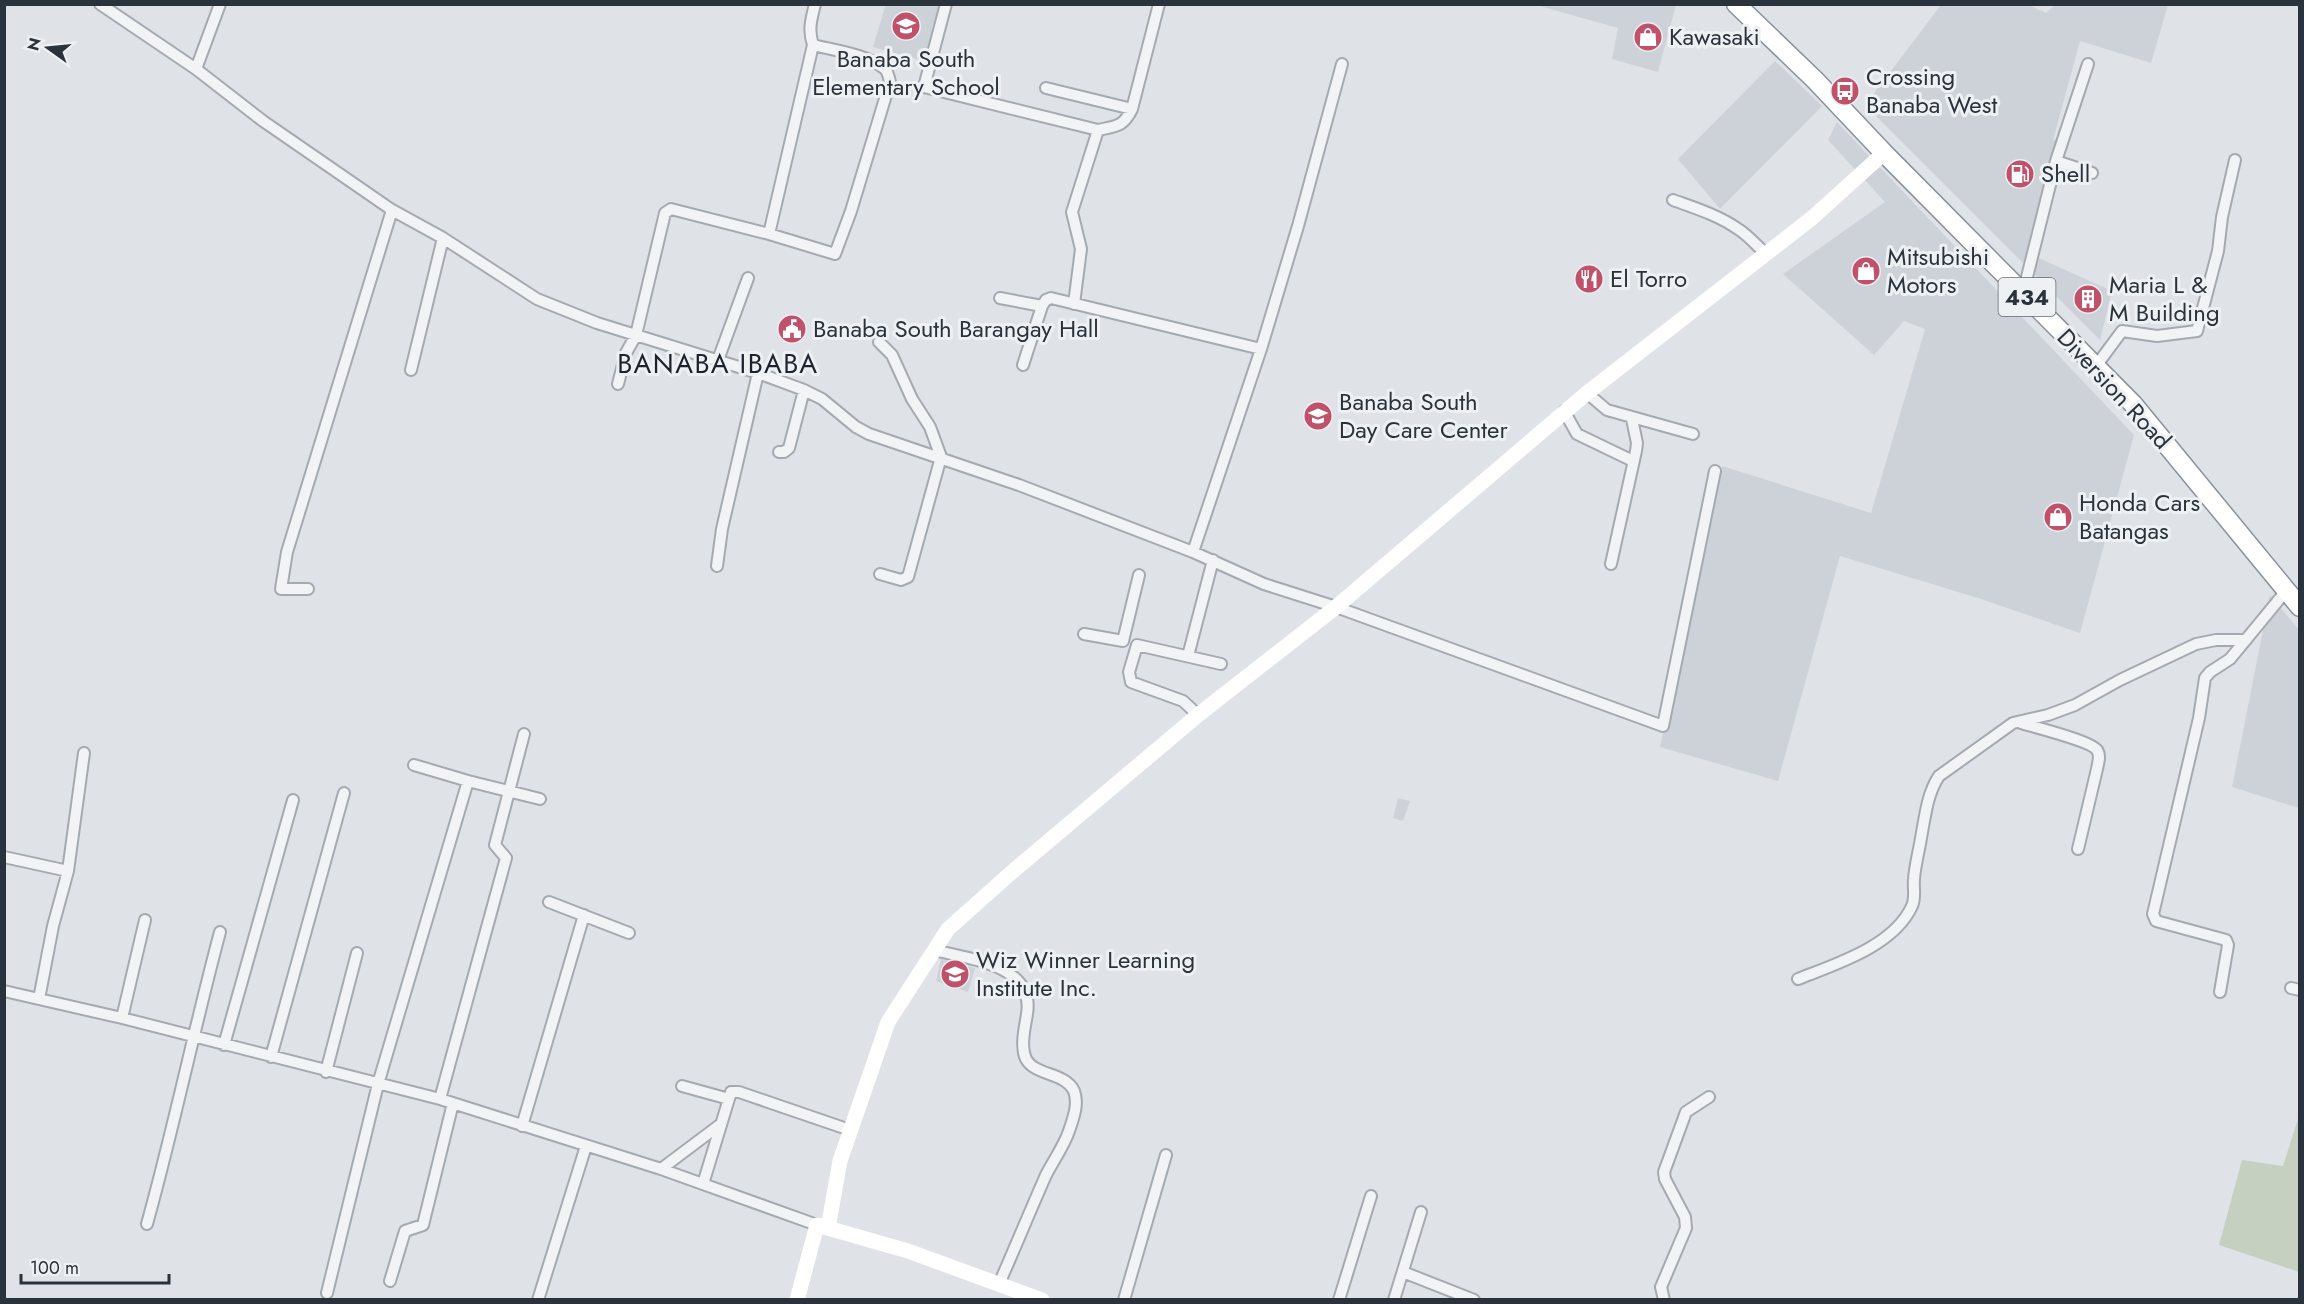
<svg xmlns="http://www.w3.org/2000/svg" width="2304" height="1304" viewBox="0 0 2304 1304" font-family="Jost,sans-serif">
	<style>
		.built { fill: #cdd2d8 }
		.green { fill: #c6d0c1 }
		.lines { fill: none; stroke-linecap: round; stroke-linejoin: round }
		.street-casing { stroke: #a5aab0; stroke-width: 14 }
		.highway-casing { stroke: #88929c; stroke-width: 21 }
		.street { stroke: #f1f3f5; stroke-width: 10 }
		.secondary { stroke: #fff; stroke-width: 15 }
		.highway { stroke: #fff; stroke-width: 18 }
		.labels { text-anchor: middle; stroke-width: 6; stroke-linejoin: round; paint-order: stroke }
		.shield { fill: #eef1f4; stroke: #656b73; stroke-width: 1.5 }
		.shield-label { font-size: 22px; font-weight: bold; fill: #2a323c }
		.poi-label { font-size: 24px; fill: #2a323c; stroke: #eef1f4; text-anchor: start }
		.street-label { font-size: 24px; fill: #2a323c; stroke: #eef1f4 }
		.quarter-label { font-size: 27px; letter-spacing: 1.5px; fill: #1c232d; stroke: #eef1f4 }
	</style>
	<rect width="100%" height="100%" fill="#dfe3e7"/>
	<path class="built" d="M886,4L939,5L924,61L873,47Z
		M1536,5H1676L1658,72L1612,59L1618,28Z
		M1941,5H2029L2046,13L2055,5H2168L2151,63L2080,41L2053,140L2060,142L2032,255L2112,291L2100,340L1865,105Z
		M1775,61L1822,106L1720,209L1678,159Z
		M1837,122L2134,435L2080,633L1981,599L1840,556L1778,781L1660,747L1722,466L1871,513L1925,329L1904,321L1874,355L1783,274L1885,202L1828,140Z
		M2270,595L2299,630V808L2232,787Z
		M1398,798L1410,801L1403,821L1393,818Z
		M941,959L975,968L968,992L936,981Z"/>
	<path class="green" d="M2298,1119H2300L2299,1272L2219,1245L2242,1160L2283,1166Z"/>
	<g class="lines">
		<g class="street-casing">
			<path id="street" d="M100,4L196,69
				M220,4L196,69L263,121L392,210L443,238L537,299L597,323L758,373L804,390L822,399L856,427L869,434L1019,485L1193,552L1264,584L1336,607L1663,726L1715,471
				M946,4L924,87L1098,130C1117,126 1123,127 1132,109L1159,4
				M1046,88L1132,109
				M2056,161L2092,173
				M1673,200C1695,208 1718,215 1738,229C1748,235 1757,246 1766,254
				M769,234L813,45C808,30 811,20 815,4
				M2023,293L2056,161L2088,64
				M1000,298L1042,306
				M1074,304L1081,249L1072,212L1098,130
				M879,342L892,355L912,399L930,427L941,457L908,577L901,580L880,574
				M718,360L748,278
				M1023,365L1042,306L1046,300L1051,298L1261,349
				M2096,366L2122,331L2157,336L2197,331L2218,251L2222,217L2235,160
				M411,370L443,238
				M618,384L626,353L636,335L665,213L671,209L769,234L835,254L851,211L890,82C889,78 888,72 885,69C869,55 833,50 813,45
				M1587,393L1607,410L1693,434
				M1564,411L1577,434L1633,461
				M779,452H784L789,448L804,390
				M1193,552L1261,349L1298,226L1342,64
				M1611,564L1636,451L1637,443L1632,419
				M717,566L722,529L758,373
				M308,589H281L287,552L392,210
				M1084,634L1123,641L1139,575
				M1188,656L1213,560
				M1198,715L1183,701L1131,682L1129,672L1137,645L1221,664
				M2021,723C2034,727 2091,741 2097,750C2101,756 2098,763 2097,769L2078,849
				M468,781L540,799
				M4,857L68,871
				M549,902L629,933
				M934,950C968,959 1035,964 1027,1014C1025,1027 1020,1046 1026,1059C1035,1076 1065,1072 1074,1091C1079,1104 1073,1119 1069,1131C1064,1146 1053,1161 1046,1175C1030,1211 1015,1248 999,1284
				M1798,979C1836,964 1894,946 1912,906C1916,898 1913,887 1914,879C1915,865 1919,851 1921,838C1925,817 1927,794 1939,776L2013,723L2048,715L2075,705L2120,680L2196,644L2216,640H2246
				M2291,988L2300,990
				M4,991L122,1018L440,1099L661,1169L817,1225
				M2220,992L2228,945L2226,940L2156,921L2153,914L2199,718L2205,678L2210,672L2230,659L2286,591
				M39,999L53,926L68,871L84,753
				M122,1018L145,920
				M224,1045L293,800
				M271,1057L344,793
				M326,1072L357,953
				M682,1086L729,1099
				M440,1099L506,858L495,845L524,734
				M522,1126L584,915
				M661,1169L721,1124
				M703,1184L731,1092H739L850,1130
				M147,1224C174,1127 194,1029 220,932
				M1403,1272L1474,1300
				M390,1281L405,1231L423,1225L453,1103
				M327,1293L378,1084L468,781L414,765
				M538,1300L586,1146
				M1124,1300L1166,1155
				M1339,1300L1371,1196
				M1394,1300L1421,1212
				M1664,1300L1661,1287L1686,1228L1685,1217L1665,1179L1664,1172L1686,1112L1709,1097"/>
		</g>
		<g class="highway-casing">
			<path id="highway" d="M1736,4L1815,80L1884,153L2133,404L2300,607"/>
		</g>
		<use href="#street" class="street"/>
		<path class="secondary" d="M828,1228L840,1161L888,1022L948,929L1012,872L1198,715L1336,607L1587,393L1812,218L1884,153
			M797,1300L817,1225L908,1251L1042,1300"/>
		<use href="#highway" class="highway"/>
	</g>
	<defs>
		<g id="school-disc" transform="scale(1.5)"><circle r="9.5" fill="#bf516b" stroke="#eef1f4"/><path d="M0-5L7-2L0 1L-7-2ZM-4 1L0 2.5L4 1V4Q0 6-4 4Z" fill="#fff"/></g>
		<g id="shop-disc" transform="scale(1.5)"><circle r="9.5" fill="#bf516b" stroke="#eef1f4"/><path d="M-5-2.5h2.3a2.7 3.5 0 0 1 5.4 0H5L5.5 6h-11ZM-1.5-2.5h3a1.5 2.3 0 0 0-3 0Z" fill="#fff"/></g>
		<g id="bus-disc" transform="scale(1.5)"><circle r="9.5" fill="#bf516b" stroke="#eef1f4"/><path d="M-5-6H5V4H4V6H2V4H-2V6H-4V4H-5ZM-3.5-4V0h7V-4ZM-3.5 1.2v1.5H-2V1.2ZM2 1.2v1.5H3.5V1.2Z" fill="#fff"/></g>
		<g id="fuel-disc" transform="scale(1.5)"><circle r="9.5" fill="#bf516b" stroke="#eef1f4"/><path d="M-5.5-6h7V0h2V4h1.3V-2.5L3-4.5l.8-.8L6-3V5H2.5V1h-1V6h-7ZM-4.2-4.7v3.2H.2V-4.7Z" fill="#fff"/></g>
		<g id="restaurant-disc" transform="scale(1.5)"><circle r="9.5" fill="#bf516b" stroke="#eef1f4"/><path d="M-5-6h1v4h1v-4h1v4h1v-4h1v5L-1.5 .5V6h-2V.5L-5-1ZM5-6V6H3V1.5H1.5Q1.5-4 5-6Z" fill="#fff"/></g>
		<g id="building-disc" transform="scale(1.5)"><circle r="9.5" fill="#bf516b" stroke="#eef1f4"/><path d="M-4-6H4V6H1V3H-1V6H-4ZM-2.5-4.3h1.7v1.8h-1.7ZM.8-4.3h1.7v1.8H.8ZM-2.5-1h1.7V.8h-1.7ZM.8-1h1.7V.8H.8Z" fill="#fff"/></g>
		<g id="civic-disc" transform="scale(1.5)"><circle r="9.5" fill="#bf516b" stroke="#eef1f4"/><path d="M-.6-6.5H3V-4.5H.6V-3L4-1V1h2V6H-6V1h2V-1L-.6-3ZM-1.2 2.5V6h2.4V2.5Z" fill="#fff"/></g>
	</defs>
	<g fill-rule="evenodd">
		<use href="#school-disc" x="906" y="26"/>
		<use href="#shop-disc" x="1648" y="37"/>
		<use href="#bus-disc" x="1845" y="91"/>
		<use href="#fuel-disc" x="2020" y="174"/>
		<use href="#shop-disc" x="1866" y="271"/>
		<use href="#restaurant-disc" x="1589" y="279"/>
		<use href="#building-disc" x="2088" y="299"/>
		<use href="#civic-disc" x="792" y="329"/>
		<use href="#school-disc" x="1318" y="416"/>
		<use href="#shop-disc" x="2058" y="517"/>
		<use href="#school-disc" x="955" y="974"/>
	</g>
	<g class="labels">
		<rect class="shield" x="1998.5" y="278" width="57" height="38" rx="4.5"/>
		<g class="shield-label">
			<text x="2027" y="305">434</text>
		</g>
		<g class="poi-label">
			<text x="1669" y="45">Kawasaki</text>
			<text x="906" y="67" text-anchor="middle">Banaba South<tspan x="906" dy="28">Elementary School</tspan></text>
			<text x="1866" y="85">Crossing<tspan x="1866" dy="28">Banaba West</tspan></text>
			<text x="2041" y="182">Shell</text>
			<text x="1887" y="265">Mitsubishi<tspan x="1887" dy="28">Motors</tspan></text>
			<text x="1610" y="287">El Torro</text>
			<text x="2109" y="293">Maria L &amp;<tspan x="2109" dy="28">M Building</tspan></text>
			<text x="813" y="337">Banaba South Barangay Hall</text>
			<text x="1339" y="410">Banaba South<tspan x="1339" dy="28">Day Care Center</tspan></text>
			<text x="2079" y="511">Honda Cars<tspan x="2079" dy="28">Batangas</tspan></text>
			<text x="976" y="968">Wiz Winner Learning<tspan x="976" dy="28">Institute Inc.</tspan></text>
		</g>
		<g class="street-label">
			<text transform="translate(2114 389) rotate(47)" y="8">Diversion Road</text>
		</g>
		<g class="quarter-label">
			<text x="718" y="373">BANABA IBABA</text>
		</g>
	</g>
	<rect width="2304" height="1304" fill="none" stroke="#2a323c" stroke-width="12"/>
	<g transform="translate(48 48) rotate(285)" stroke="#eef1f4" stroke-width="4.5" paint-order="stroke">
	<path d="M0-4.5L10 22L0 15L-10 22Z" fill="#2a323c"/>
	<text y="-9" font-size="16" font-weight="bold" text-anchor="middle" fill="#2a323c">N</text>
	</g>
	<path d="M21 1274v9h148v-9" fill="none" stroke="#2a323c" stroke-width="3"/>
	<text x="30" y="1274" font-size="18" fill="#2a323c" stroke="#eef1f4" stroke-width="4.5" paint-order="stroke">100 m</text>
</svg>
